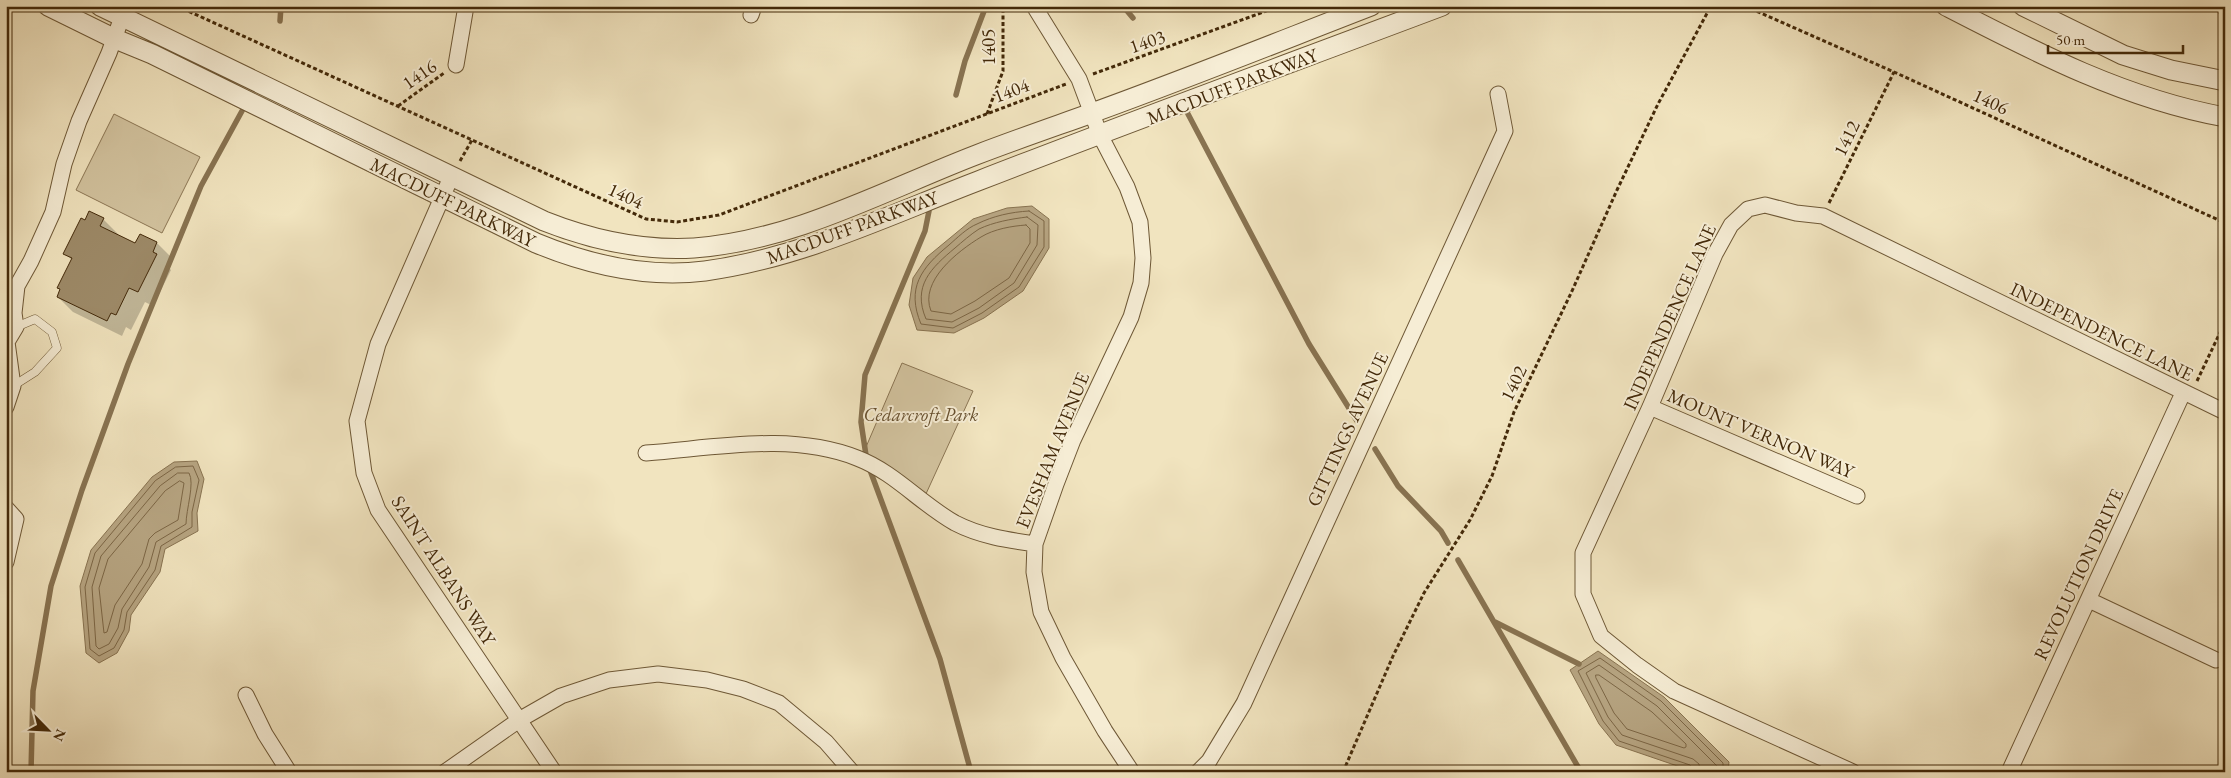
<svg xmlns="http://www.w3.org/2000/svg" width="2231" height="778" viewBox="0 0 2231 778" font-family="'EB Garamond',serif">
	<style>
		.green { fill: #d3c4a0; stroke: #8b7654 }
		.water { fill: #b6a481; stroke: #887351 }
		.shadow { fill: #0003 }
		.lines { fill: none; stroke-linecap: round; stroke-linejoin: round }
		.shore { stroke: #7c6645; stroke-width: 1 }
		.stream { stroke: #887351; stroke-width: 5.5 }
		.building { fill: #9d8a68; stroke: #432909 }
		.service-casing { stroke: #6e5836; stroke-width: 9 }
		.minor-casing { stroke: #6e5836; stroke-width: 17 }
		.tertiary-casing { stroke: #6e5836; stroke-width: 21 }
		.path { stroke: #432909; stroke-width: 3; stroke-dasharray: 4 2.5; stroke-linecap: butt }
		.service { stroke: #f6edd5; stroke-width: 8 }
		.minor { stroke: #f6edd5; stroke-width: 15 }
		.tertiary { stroke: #f6edd5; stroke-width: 19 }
		.labels { text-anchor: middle; stroke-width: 4; stroke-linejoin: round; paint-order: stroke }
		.street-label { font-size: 19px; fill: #432909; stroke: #f6edd5 }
		.park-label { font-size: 19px; font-style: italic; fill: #67502f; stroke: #f6edd5 }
	</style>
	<rect width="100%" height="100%" fill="#f1e4bf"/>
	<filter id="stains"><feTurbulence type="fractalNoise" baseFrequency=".004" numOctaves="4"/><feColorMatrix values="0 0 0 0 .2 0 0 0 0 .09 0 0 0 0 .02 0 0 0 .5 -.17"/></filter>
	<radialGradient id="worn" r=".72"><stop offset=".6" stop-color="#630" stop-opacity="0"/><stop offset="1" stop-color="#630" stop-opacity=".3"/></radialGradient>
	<path class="green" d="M114,114L200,157L162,233L76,190Z
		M902,363L973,391L925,496L863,454Z"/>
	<path class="water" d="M1032,206L1049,219V248L1023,291L984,318L954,333L917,330L909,305L913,278L927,257L973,219L1007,208Z
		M197,461L204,479L197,513L198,531L165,549L160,572L131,615L129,631L117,653L99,663L86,653L80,586L91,550L152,477L174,462Z
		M1598,651L1664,697L1729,762L1728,772H1695L1616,745L1599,724L1570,670Z"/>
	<path class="shadow" d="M103,219L118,234V236L136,244L140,235L157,243L172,258L168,267L171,270L153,306L145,302L131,330L126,327L122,336L73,312L58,297L72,260L65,254L85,222Z"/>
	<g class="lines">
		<path class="shore" d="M1029,211L1044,221V247L1019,287L982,313L953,328L921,324C906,288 921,268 949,245C957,238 967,228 977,224C993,216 1011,212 1029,211Z
			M1027,217L1038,225L1037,245L1014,283L979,308L952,322L926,319C912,286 931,268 955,248C962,242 971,234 979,229C994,222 1011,219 1027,217Z
			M1026,225L1030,229V243L1009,278L975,301L951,314L931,311C919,281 958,251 981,237C994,229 1012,226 1026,225Z
			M176,467L193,466L199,480L192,512V527L161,546L155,570L127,612L124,630L114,648L99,656L90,649L85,587L95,553L155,481Z
			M178,473H189C195,483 186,510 186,524L156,542L149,567L122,609L118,628L109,644L99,649L96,646L92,587L101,556L160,486Z
			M180,481L184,483L178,520L155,533L149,539L142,564L115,605L107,632L104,633L99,588L108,559L165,491Z
			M1596,675H1599L1652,712L1686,744V747L1684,748L1627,729L1614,713L1596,678Z
			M1694,772L1690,765L1619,741L1603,721L1578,671L1600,658L1661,701L1723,763V772
			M1700,772L1699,764L1693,759L1622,735L1608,717L1586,673L1599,665L1657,706L1717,766V772"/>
		<path class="stream" d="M1123,6L1133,18
			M2217,6L2225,19
			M280,21L281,6
			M956,95L965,61L986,6
			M1188,114L1309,344L1357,421
			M929,211L925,231L865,375L861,422L867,462L940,659L971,772
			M1375,449L1398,486L1441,531L1448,543
			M1458,560L1581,772
			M1495,622L1579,664
			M31,772L33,691L51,586L82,490L128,364L201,186L242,111"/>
	</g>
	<path class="building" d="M89,211L104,218L100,226L135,243L140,234L157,242L153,252L157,254L138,292L129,288L116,315L111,313L107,321L57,297L60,289L57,288L72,258L63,254L81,218L85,220Z"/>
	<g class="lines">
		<g class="service-casing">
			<path id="service" d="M13,386L35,372L57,348L52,332L35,319L16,327"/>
		</g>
		<g class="minor-casing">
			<path id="minor" d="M1034,6L1079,79L1100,135L1127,187L1140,222L1143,258L1141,283L1131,317L1073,440L1056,484L1035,544L1034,572L1041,612L1063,658L1105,731L1132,772
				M751,15L754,6
				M456,65L466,6
				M451,177L378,344L357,421L364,473L378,510L554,772
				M6,407L13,386L7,342L16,327L14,313L17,286L31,261L53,212L64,164L79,121L109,53L122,17
				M1650,407L1857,496
				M646,453C715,448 791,432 857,458C894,472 921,504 955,523C980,536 1007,540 1035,544
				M6,508L16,519L6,562
				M2089,600L2216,660
				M246,695L265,734L289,772
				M445,772L519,720L561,696L609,680L658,674L707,680L743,689L779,703L826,742L852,772
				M1198,772L1209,761L1244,703L1505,131L1498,94
				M1853,772L1674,691L1637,665L1601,636L1583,594V553L1650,407L1715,254L1731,225L1748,209L1765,205L1796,213L1823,216L2225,412
				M2009,772L2183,393"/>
		</g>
		<g class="tertiary-casing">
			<path id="tertiary" d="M48,6L113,38L152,54L536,243C589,265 648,278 705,271C801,258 889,215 978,181C1132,121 1288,64 1442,6
				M100,6L544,221C592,240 642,251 694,248C793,241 885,190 976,155C1015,140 1053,127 1092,113C1186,79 1278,42 1371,6
				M1946,6C2035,52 2125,99 2225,117
				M2023,6L2123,55L2171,70L2225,81"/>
		</g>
		<path class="path" d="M177,6L646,219L677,222L719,215L1066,84
			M1745,6L1894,72L2225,223
			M1093,74L1280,6
			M398,106L444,73
			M987,114L1003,71V6
			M460,161L472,140
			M1829,203L1894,72
			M2197,381L2225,322
			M1343,772L1393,656L1424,593L1470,520L1492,476L1514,412L1572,291L1617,190L1658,104L1711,6"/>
		<use href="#service" class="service"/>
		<use href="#minor" class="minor"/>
		<use href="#tertiary" class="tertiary"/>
	</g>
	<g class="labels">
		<g class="street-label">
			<text transform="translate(1147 41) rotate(-19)" y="7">1403</text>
			<text transform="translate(988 47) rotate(-90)" y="7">1405</text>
			<text transform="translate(419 74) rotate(-35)" y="7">1416</text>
			<text transform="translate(1232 86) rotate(-21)" y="7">MACDUFF PARKWAY</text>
			<text transform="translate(1011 90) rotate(-21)" y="7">1404</text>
			<text transform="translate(1991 101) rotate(25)" y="7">1406</text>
			<text transform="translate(1846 138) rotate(-64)" y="7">1412</text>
			<text transform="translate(626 195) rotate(25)" y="7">1404</text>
			<text transform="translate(453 202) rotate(26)" y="7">MACDUFF PARKWAY</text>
			<text transform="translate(852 227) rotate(-20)" y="7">MACDUFF PARKWAY</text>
			<text transform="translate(1669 317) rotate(-66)" y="7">INDEPENDENCE LANE</text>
			<text transform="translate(2102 331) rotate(26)" y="7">INDEPENDENCE LANE</text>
			<text transform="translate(1513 383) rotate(-64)" y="7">1402</text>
			<text transform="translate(1347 429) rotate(-65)" y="7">GITTINGS AVENUE</text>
			<text transform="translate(1761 433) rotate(23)" y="7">MOUNT VERNON WAY</text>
			<text transform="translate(1052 450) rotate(-68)" y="7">EVESHAM AVENUE</text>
			<text transform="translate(444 570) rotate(57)" y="7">SAINT ALBANS WAY</text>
			<text transform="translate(2078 574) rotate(-65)" y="7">REVOLUTION DRIVE</text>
		</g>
		<g class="park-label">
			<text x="921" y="421">Cedarcroft Park</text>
		</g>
	</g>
	<rect width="2231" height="778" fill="none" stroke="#f1e4bf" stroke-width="25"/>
	<rect x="8" y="8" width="2216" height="763" fill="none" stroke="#432909" stroke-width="2.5"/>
	<rect x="12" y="12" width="2206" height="753" fill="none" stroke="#432909"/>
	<g transform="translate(48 730) rotate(114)" stroke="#f6edd5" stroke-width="4" paint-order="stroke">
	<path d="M0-4L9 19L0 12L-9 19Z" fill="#432909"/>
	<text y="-8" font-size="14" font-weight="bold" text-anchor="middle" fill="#432909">N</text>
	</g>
	<path d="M2048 45v8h135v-8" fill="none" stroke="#432909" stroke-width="2.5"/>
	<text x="2056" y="45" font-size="15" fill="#432909" stroke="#f6edd5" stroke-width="4" paint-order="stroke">50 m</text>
	<rect width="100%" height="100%" filter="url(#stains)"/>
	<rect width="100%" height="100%" fill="url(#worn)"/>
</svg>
